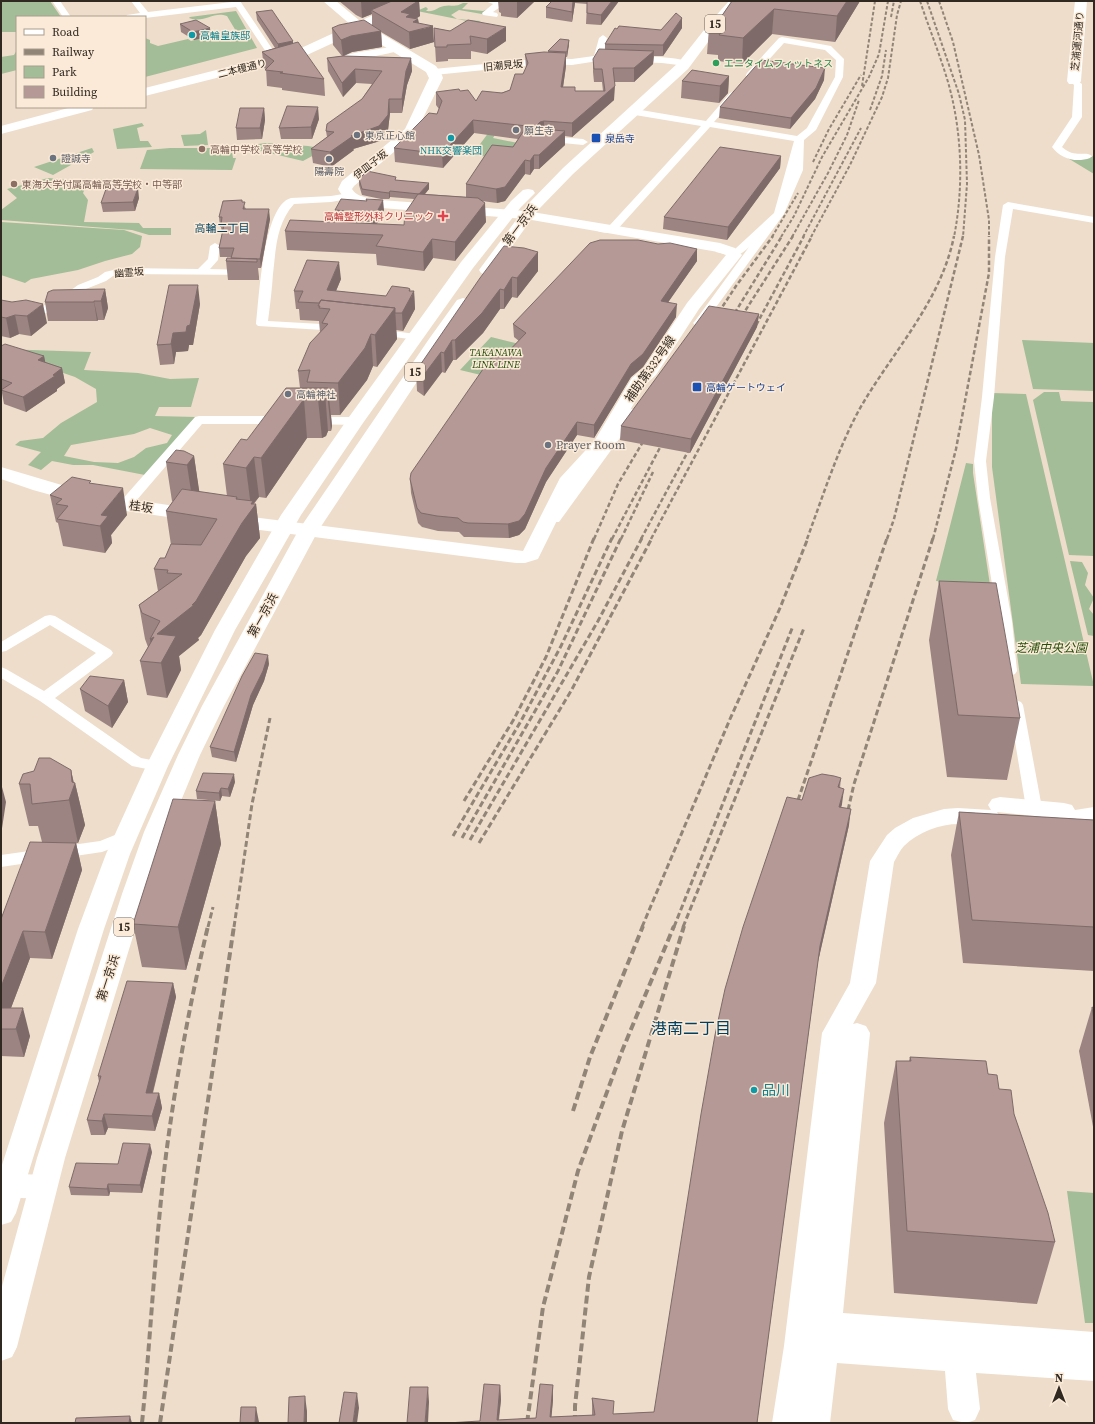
<svg xmlns="http://www.w3.org/2000/svg" width="1095" height="1424" viewBox="0 0 1095 1424" font-family="'Source Serif 4','Noto Sans JP',serif">
	<style>
		.green { fill: #a2bd97; fill-rule: evenodd }
		.lines { fill: none; stroke-linecap: round; stroke-linejoin: round }
		.street { fill: #fff; fill-rule: evenodd }
		.secondary { fill: #fff; fill-rule: evenodd }
		.highway { fill: #fff; fill-rule: evenodd }
		.rail-far3 { stroke: #918578; stroke-width: 2; stroke-dasharray: 3.5 2; stroke-linecap: butt }
		.rail-far2 { stroke: #918578; stroke-width: 2.5; stroke-dasharray: 4.5 2.5; stroke-linecap: butt }
		.rail-far1 { stroke: #918578; stroke-width: 3; stroke-dasharray: 6 3; stroke-linecap: butt }
		.rail { stroke: #918578; stroke-width: 4; stroke-dasharray: 8 4; stroke-linecap: butt }
		.wall { fill: #9b8481 }
		.shaded-wall { fill: #7e6b69 }
		.building { fill: #b49996; stroke: #7e6b69 }
		.culture-dot { fill: #0f9aa8; stroke: #fbead7; stroke-width: 1.5 }
		.leisure-dot { fill: #2e9e5b; stroke: #fbead7; stroke-width: 1.5 }
		.worship-dot { fill: #6b7280; stroke: #fbead7; stroke-width: 1.5 }
		.transit-dot { fill: #1a4fb4; stroke: #fbead7; stroke-width: 1.5 }
		.education-dot { fill: #8d6e63; stroke: #fbead7; stroke-width: 1.5 }
		.health-dot { fill: #e0444e; stroke: #fbead7; stroke-width: 1.5 }
		.labels { text-anchor: middle; stroke-width: 3; stroke-linejoin: round; paint-order: stroke }
		.far-culture-label { font-size: 10px; fill: #0d838f; stroke: #fbead7; text-anchor: start }
		.far-street-label { font-size: 10px; fill: #302922; stroke: #fbead7 }
		.far-leisure-label { font-size: 10px; fill: #27864d; stroke: #fbead7; text-anchor: start }
		.far-worship-label { font-size: 10px; fill: #5b616d; stroke: #fbead7; text-anchor: start }
		.far-transit-label { font-size: 10px; fill: #164399; stroke: #fbead7; text-anchor: start }
		.far-education-label { font-size: 10px; fill: #785e54; stroke: #fbead7; text-anchor: start }
		.far-health-label { font-size: 10px; fill: #be3a42; stroke: #fbead7; text-anchor: end }
		.far-park-label { font-size: 10px; font-style: italic; fill: #254f0b; stroke: #fbead7 }
		.shield { fill: #fbead7; stroke: #6d6358; stroke-width: 1 }
		.shield-label { font-size: 11px; font-weight: bold; fill: #302922 }
		.far-neighbourhood-label { font-size: 11px; fill: #004161; stroke: #fbead7 }
		.street-label { font-size: 12px; fill: #302922; stroke: #fbead7 }
		.worship-label { font-size: 12px; fill: #5b616d; stroke: #fbead7; text-anchor: start }
		.park-label { font-size: 12px; font-style: italic; fill: #254f0b; stroke: #fbead7 }
		.near-culture-label { font-size: 14px; fill: #0d838f; stroke: #fbead7; text-anchor: start }
		.near-neighbourhood-label { font-size: 16px; fill: #004161; stroke: #fbead7 }
	</style>
	<rect width="100%" height="100%" fill="#eeddca"/>
	<path class="green" d="M1,1H50L61,17H17V32H1Z
		M463,3H468L462,9L483,11L488,9L482,14L459,10L451,15L457,19L481,21L477,23L407,9L419,10L426,7L428,9L426,11C436,12 435,8 444,6C452,4 454,8 463,3Z
		M236,11L257,48L145,77V38L150,40V43L158,46L188,39L191,41C198,39 206,36 213,36C223,36 230,43 239,36L227,16C212,11 205,24 189,18L190,17Z
		M17,50V70L1,74V57L14,55Z
		M142,123L144,126L137,128L140,141H148L152,147L117,149L113,129Z
		M206,130L208,145L184,146L181,135L200,134Z
		M489,132L496,133L493,138L518,143L507,159L472,155Z
		M266,143L308,146L325,149L303,161L253,149L251,145Z
		M92,148L94,152L53,175L34,167Z
		M170,148H226L232,152L233,158H236L232,170L140,169L147,150Z
		M1094,154V174L1066,157H1092Z
		M48,178L80,181L113,179L112,180L87,184L83,193L88,200L84,222L139,223L143,228H171V235H149L132,230L1,220V210L17,198L7,189Z
		M1,222L124,230L142,236L140,247L132,254L105,261L78,270L31,279L25,283L1,275Z
		M491,337L532,347L502,380L460,370Z
		M1022,340L1094,343V391L1033,389Z
		M1,349L91,352L84,370L138,373L170,379L199,378L191,407H159L155,416L196,417L145,475L93,465H73L52,461L41,470L28,465L41,452L15,445L20,441L43,438L61,423L97,402L96,389L75,377L17,357ZM150,428L172,435L167,443L146,448L134,457L118,463L94,462L64,456L71,445L134,434Z
		M1044,392H1059L1061,401L1094,402V556L1069,555L1033,400Z
		M992,393L1026,394L1094,686L1021,684L992,467Z
		M966,463L973,464V473L990,585L936,581Z
		M1070,561L1082,562L1088,573L1085,585L1094,598L1089,609L1094,615V636L1088,635Z
		M1067,1191L1094,1193V1323H1085Z"/>
	<g class="lines">
		<path class="street" d="M52,1H60L71,17H63Z
			M131,1H139L148,12L240,1L279,59L278,61H272L236,7L145,18L126,17L127,15L140,13Z
			M485,1H503V5L493,12L497,13L498,15L497,17L483,15L482,13L493,4Z
			M603,35L607,38L603,56C618,56 682,55 690,63L686,66L662,63L598,61L572,65L544,64L434,75L430,72L434,69L544,58L572,59L594,56L599,38Z
			M782,37L831,46L844,59L843,77L816,130L804,140L803,170L784,214L703,325H695L693,323L695,321L749,247C737,259 732,256 716,252L715,250L720,247L735,249L774,213L794,141L710,127L615,232C608,234 595,232 591,227L596,224L609,226L701,126L635,115L630,112L632,110L635,109L706,121L730,93L733,92L738,95L714,122L797,136L807,128L835,77L836,60L825,50L784,43L753,77H747L746,75L747,73L779,38Z
			M396,46L400,49L399,51C389,53 351,63 344,56C347,53 388,48 396,46Z
			M1074,78L1082,84V117L1062,147C1075,159 1086,150 1092,156L1090,158C1076,163 1061,159 1052,147L1072,117L1074,85L1070,81Z
			M545,136L583,139L588,142L583,145L542,141L540,139L542,137Z
			M349,193L354,196L353,198L331,202L294,204C276,224 276,249 273,274C272,290 270,305 268,321L339,325L343,326L345,328L343,330L339,331L258,326L256,324C259,299 263,205 291,198L331,196Z
			M1008,202L1094,217V223L1013,209L1005,257L994,397L986,461L990,498L1012,621L1017,671L1015,674L1010,676L1005,674L1003,671L998,621L978,498L974,461L982,397L995,257L1003,205Z
			M215,243L220,246L218,260L210,269L248,270L253,273L252,275L122,274L113,276L106,281L86,289L71,300L40,316L16,320L1,317V311L16,314L33,311L63,296L78,285L98,277L105,272L122,268L198,269L208,259L210,246Z
			M377,329L416,334L420,335L422,337L420,339L416,340L373,334L371,332L373,330Z
			M632,409L636,410L638,413L559,522H549L547,519L549,516L628,410Z
			M199,416H282L286,417L288,420L286,423L282,424H202L130,508H120L119,505L120,502L195,417Z
			M312,417H355L359,418L361,421L359,424L355,425L308,424L306,421L308,418Z
			M50,615L55,616L111,650L113,653L111,656L55,698L135,754L141,758L162,762L165,766L162,770L157,771L132,766L40,701L1,678V667L6,669L44,691L96,653L50,625L6,651L1,652V642L45,616Z
			M1016,700L1021,702L1023,705L1042,808L1040,812L1034,813L1028,812L1026,808L1009,705L1011,702Z
			M125,831L131,833L133,837L131,841L102,852L1,867V855L100,841Z"/>
		<path class="secondary" d="M323,1H336L360,21L404,1H420L418,4L369,26L436,66L442,75L443,78L415,134L354,186L352,189C357,198 372,198 381,200L526,211L720,243L735,248L742,255L699,309L656,375L645,385L608,447L577,480L538,559L525,563H516L228,526L221,524L218,520L221,516L228,514L523,551L560,478L595,440L632,378L644,368L687,303L726,255L718,252L526,219L381,208C363,206 347,206 338,189L342,181L405,129L429,78L426,72L359,31L307,55L145,96V88L299,49L351,25Z
			M1075,1H1087L1081,81L1079,84H1069L1067,81Z
			M72,107H94L92,110L1,134V126Z
			M1,467L92,494L196,509L203,511L206,515L203,519L196,521L91,506L33,490L1,479Z
			M1000,797L1064,803L1072,805L1075,810L1094,807V823C1074,826 1055,832 1035,827L1031,821L1034,816L997,812L1000,817L996,823C984,826 972,824 959,824C940,824 918,832 904,846C900,850 897,857 894,862L876,983L853,1024L857,1023L866,1026L870,1033L843,1313L1094,1332V1381L976,1373L980,1409L975,1420L966,1423L953,1420L948,1409L945,1371L837,1363L830,1423H772L784,1346L822,1033L850,983L870,861L887,835L895,828L913,818L944,809L958,808L991,810L988,805L992,799Z
			M1,1173L42,1175L52,1178L56,1187L52,1196L42,1199L1,1197Z"/>
		<path class="highway" d="M729,1H742L720,26L688,69L573,174L538,210L493,273L487,275L481,273L479,270L528,204L563,168L678,63L712,20Z
			M528,189L533,190L535,193L521,207L473,268L363,423L301,515L235,630L168,766L130,854L104,929L16,1213L11,1222L1,1225V1168L78,929L106,854L146,766L215,630L281,515L349,417L461,262L511,201L523,190Z
			M463,298L469,300L471,303L444,341L318,531L224,706L200,755L168,832L146,894L65,1158L17,1347L12,1357L1,1361V1290L37,1158L122,894L144,832L178,755L202,706L298,531L429,339L457,300Z"/>
		<path class="rail-far3" d="M920,1C929,28 940,55 948,82C962,131 964,186 954,237
			M927,1L959,94L965,120L967,184L963,237
			M939,1L953,42L979,155L989,220V237
			M891,17L894,1
			M862,86L875,1
			M870,110L882,76L886,50
			M813,162L829,129L861,75
			M772,237L798,193
			M781,237L794,216L822,157L869,77L879,54L888,1
			M792,237L828,173L847,135L859,100
			M803,237L861,128
			M811,237L850,165L882,97L888,78L897,15L901,1"/>
		<path class="rail-far2" d="M715,318L736,286L773,236
			M731,319L782,236
			M738,322L793,236
			M753,331L804,236
			M594,539L618,484L647,435
			M612,539L665,438
			M621,539L653,472
			M641,539L693,442
			M651,539L812,236
			M807,539C823,496 837,451 859,410C892,352 941,302 954,236
			M887,539L894,519L963,236
			M933,539L956,449L989,273V236"/>
		<path class="rail-far1" d="M464,801L514,719L546,657L594,538
			M795,809L887,538
			M846,819L854,784L933,538
			M453,836L521,721L561,646L612,538
			M462,838L558,671L621,538
			M470,840L598,621L642,538
			M479,843L571,691L652,538
			M208,927L213,907
			M234,927L252,804L270,718
			M642,927L730,719L780,608L808,538
			M674,927L793,626
			M683,927L804,628"/>
		<path class="rail" d="M573,1111L590,1057L643,926
			M142,1423C151,1334 155,1244 166,1155C176,1078 190,1002 208,926
			M160,1423L234,926
			M527,1423L543,1307L578,1171L622,1051L674,926
			M575,1423V1406L589,1277L622,1131L684,926"/>
	</g>
	<path class="wall" d="M339,1H419L420,16L416,19H418L419,23L434,42L410,49L381,32L382,47L352,52L344,56L411,58L412,71L407,85L402,113H390L388,130L380,141L353,149L354,150L331,167L313,163L311,149L327,137L326,131L362,99L372,84L356,83L343,97L328,71L327,58L342,56L333,45L332,28L372,25V14L362,18L356,15Z
		M498,1H535L517,18L501,16V13L499,12Z
		M552,1H619L601,25L586,24L587,4L575,3L572,22L546,18V7Z
		M732,1H860L835,42L772,34L742,64L718,61V55L707,54L709,28L721,17Z
		M256,12L293,44L324,79L325,96L282,90V88L267,86L266,69L264,68L262,52L275,48L257,20Z
		M682,18V28L663,56H654L653,64L634,82H614V100L572,137L565,136V145L539,169H534L530,175L525,174L505,201L497,203L482,201L486,222L455,261L433,258L424,271L377,265L376,254L287,250L285,231L371,223V222L335,220V210L366,201V199L384,210L377,224L404,225L414,199L390,197L389,199H381L362,195L359,185V179L396,181L429,189L425,194L466,197V184L513,147L518,139L474,133L443,168L395,162L394,148L437,114L439,109L436,105V92L460,91L476,101L510,90L523,74L526,68L525,54L548,53V51L569,40L567,57H566V66L563,87L575,91H603L602,82H594L593,72V59L605,50V44L661,30Z
		M180,24L211,36L194,40L181,32Z
		M434,28L506,41L487,54L471,51V59H448V61L436,62Z
		M729,76L728,93L719,103L681,98L682,81Z
		M824,80L815,99L790,129L719,118L720,107Z
		M264,108L265,120L262,139L237,140L236,128Z
		M319,119L312,139H281L279,128Z
		M781,156L780,168L727,240L663,229L664,217Z
		M139,198L135,211L103,212L101,203Z
		M242,202L246,209L270,219L261,268H258L259,277V280H228L226,261L231,258V257H220L219,248L222,234L221,227H220L219,217Z
		M658,244L697,249V261L668,302L676,317L643,367L631,377L594,438L577,435L546,482L525,529L519,535L509,538L469,537H464L459,532L438,531L422,527L418,523L411,493L410,479L504,356L519,341L514,337L513,324Z
		M538,252V271L517,298L512,297L504,309H500L483,333L456,360H453L445,373L442,372L424,396L417,391L416,371Z
		M341,279L336,291L386,296L410,289V291H414L415,309L403,331L396,330L397,339L377,367L373,366L367,380L340,415H331L332,426L331,431H328L326,436L322,438H307L266,498L259,497L254,504H256L260,538L246,556L201,635L198,638L199,640L179,656L181,670L167,698L147,695L140,661L148,647L145,639L139,605L158,591L154,569L165,558L171,545L166,511L173,501H172L166,462L194,456L199,492L227,496L223,464L300,388L298,371L320,332L319,321L300,320L299,309H296L294,291Z
		M105,289L108,308L104,320H98L97,321H48L45,302Z
		M1,300L47,323L31,336L19,334L10,338L1,336Z
		M200,304L193,345H189L188,351L176,352L174,364L160,365L157,345Z
		M759,314L757,327L690,453L620,440L621,426Z
		M1,346L44,356L45,362L62,368L65,383L57,389V391L26,412L4,404L2,393L1,392Z
		M91,483L127,515L111,535L112,543L105,553L63,546L58,523L56,522L50,495Z
		M939,581L1020,718L1007,780L947,777L929,640Z
		M269,664L264,681L253,705L236,762L212,757L210,747Z
		M124,680L128,702L112,728L85,711L80,689Z
		M71,770L74,783H75L85,825L78,843H74H76L82,870L52,959L30,958L11,1008L30,1036L24,1057L1,1056V919L42,842L38,826H29L19,784Z
		M841,778L840,788L842,804L841,807L849,825L818,961L757,1423L480,1421L500,1385L501,1400L499,1420L536,1418L553,1385V1400L551,1417L592,1415V1398L613,1414L654,1412L802,800Z
		M235,782L230,797L222,796L220,801L197,799L196,791Z
		M215,801L221,844L186,970L142,967L133,924Z
		M959,812L1094,820V971L963,963L951,855Z
		M173,983L176,997L153,1093H159L162,1108L155,1131L108,1128L105,1135H91L87,1120L99,1082L98,1076Z
		M1092,1007L1094,1008V1132L1079,1051Z
		M910,1057L988,1074L999,1089L1014,1114L1055,1242L1037,1304L894,1293L884,1123L896,1061H909Z
		M152,1152L142,1193L110,1192L109,1196L71,1195L69,1187L118,1164Z"/>
	<path class="shaded-wall" d="M361,1H400L371,10L372,14L362,18Z
		M418,1H419L420,16L410,22L401,12Z
		M518,1H535L517,18V2Z
		M573,1H575V3L572,22V12Z
		M612,1H619L601,25V15Z
		M847,1H860L835,42L837,16Z
		M774,9L772,34L742,64L743,38Z
		M682,18V28L663,56V45Z
		M418,19L419,30L433,26L434,42L410,49L409,32L413,22Z
		M506,27V41L487,54V39Z
		M210,28L211,36L194,40L193,32Z
		M381,31L382,47L352,52L343,56L341,40L351,36Z
		M569,40V45L567,57V52Z
		M293,41V49L278,53V44Z
		M654,51L653,64L634,82V68Z
		M566,53V66L561,101V87Z
		M411,58L412,71L407,85L402,113V99L406,71Z
		M825,68L824,80L815,99L790,129L791,118Z
		M355,69L356,83L343,97L342,83Z
		M729,76L728,93L719,103L720,86Z
		M615,86L614,100L572,137V123Z
		M389,99L390,113L388,130L380,141L353,149L354,150L331,167L330,152L351,136Z
		M318,107L319,119L312,139L311,127Z
		M264,108L265,120L262,139L260,128Z
		M473,120L474,133L443,168L442,154Z
		M544,121V134L537,125L540,122Z
		M565,131V145L539,169V155Z
		M534,155V169L530,175V161Z
		M781,156L780,168L727,240L728,227Z
		M525,160V174L505,201L497,203L496,189Z
		M429,183V189L420,200L419,194Z
		M138,188L139,198L135,211L133,202Z
		M390,191V197L389,199V193Z
		M383,200L384,210L373,230V220Z
		M485,203L486,222L455,261V242Z
		M269,209L270,219L261,268L260,259Z
		M432,239L433,258L424,271L423,252Z
		M697,249V261L660,314L661,301Z
		M538,252V271L517,298V278Z
		M339,262L341,279L330,305L327,290Z
		M512,277V297L504,309V290Z
		M198,285L200,304L193,345H189L188,351L176,352L174,364L171,344L173,333L187,326Z
		M105,289L108,308L104,320L101,301Z
		M410,289L411,298L414,291L415,309L403,331L402,313Z
		M500,289V309L483,333L456,360L455,340Z
		M94,301L98,320L97,321L94,302Z
		M43,304L47,323L31,336L27,316Z
		M677,304L676,317L643,367L631,377L594,438V425L631,364Z
		M395,308L397,339L377,367L375,335Z
		M759,314L757,327L690,453L691,439Z
		M15,315L19,334L10,338L6,318Z
		M371,334L373,366L367,380L340,415L338,383Z
		M452,340L453,360L445,373L444,353Z
		M441,352L442,372L424,396L423,376Z
		M44,356L47,370L38,360Z
		M62,368L65,383L57,389V391L26,412L23,397Z
		M328,388L332,426L331,431L327,392Z
		M325,392L328,431L326,436L322,438L318,399Z
		M304,399L307,438L266,498L261,458Z
		M577,422V435L546,482L525,529L519,535L509,538L508,524Z
		M194,456L200,496L193,504L187,465Z
		M254,457L259,497L253,504H256L260,538L246,556L201,635L198,638L199,640L179,656L181,670L167,698L161,663L157,634L237,497L241,525L251,507L246,468Z
		M123,488L127,515L111,535L112,543L105,553L100,526L101,515Z
		M154,637V662L150,639Z
		M268,655L269,664L264,681L253,705L236,762L234,752L251,695Z
		M124,680L128,702L112,728L108,706Z
		M71,770L74,785L75,783L85,825L78,843L69,800L72,782Z
		M234,774L235,782L230,797L228,789Z
		M2,787L6,802L1,835V791Z
		M221,788L222,796L220,801L219,793Z
		M844,789L842,804L837,822L839,807Z
		M215,801L221,844L186,970L178,927Z
		M851,809L849,825L818,962L820,946Z
		M76,843L82,870L52,959L45,932Z
		M23,931L30,958L3,1029H1V987Z
		M173,983L176,997L149,1107L146,1093Z
		M23,1008L30,1036L24,1057L16,1029Z
		M159,1093L162,1108L155,1131L152,1116Z
		M104,1114L108,1128L105,1135L102,1121Z
		M150,1144L152,1152L142,1193L140,1185Z
		M108,1184L110,1192L109,1196L107,1189Z
		M500,1385L501,1400L498,1423L497,1420Z
		M553,1385V1400L551,1423L550,1417Z
		M428,1387L429,1402L428,1423H425Z
		M357,1393L359,1408L357,1423H353Z
		M305,1396L307,1411V1423H304Z
		M256,1407L259,1422L258,1423H255Z
		M130,1416L132,1423H129Z"/>
	<path class="building" d="M392,1H418L401,12L410,14L406,17L418,19L413,22L433,26L409,32L371,10Z
		M552,1H573L572,12L546,7Z
		M587,1H612L601,15L587,13Z
		M732,1H847L837,16L774,9L743,38L719,35L723,30L709,28L718,17H721Z
		M272,10L293,41L278,44L256,12Z
		M676,13L682,18L663,45L605,44L615,28L617,29L619,26L661,30Z
		M196,20L210,28L193,32L180,24Z
		M364,20L381,31L351,36L341,40L332,28L339,25Z
		M468,20L506,27L487,39L470,36L471,44L447,45V47H435L434,28L450,31Z
		M560,39L569,40L567,52L548,51Z
		M298,42L324,79L280,73L283,72L265,70L274,61L262,52Z
		M599,49L654,51L634,68H613L615,86L572,123L544,121L540,122L537,125L541,129L565,131L539,155H534L530,161L525,160L505,187L496,189L466,184L492,145L513,147L527,126L473,120L442,154L394,148L429,113L437,114L442,101L436,92L459,89L460,91L468,90L476,101L482,91L502,93L510,90L515,74H523L528,63L525,54L544,52L566,53L561,87H575V91H605L602,69H594L593,59Z
		M343,56L411,58L406,71L402,99H389L388,115L379,126L351,136H353L330,152L311,149L334,132L326,131L327,124L362,99L382,71L355,69L342,83L327,58Z
		M761,60L825,68L816,88L791,118L720,107Z
		M692,70L729,76L720,86L682,81Z
		M287,106L318,107L311,127L279,128Z
		M240,108H264L260,128H236Z
		M720,147L781,156L728,227L664,217Z
		M367,171L396,177L395,180L429,183L419,194L390,191L389,193L381,192L362,189L359,179Z
		M138,188L133,202L101,203L106,189Z
		M418,194L478,198L485,203L455,242L432,239L423,252L376,246L383,235L285,231L290,220L404,225L405,213Z
		M341,199L367,201L366,199L383,200L373,220L371,213L335,210Z
		M242,200V202H245L243,209H269L260,259L231,258L234,248H219L224,225H221L222,217H219L223,201Z
		M600,240H638L658,244L670,243L697,249L661,301L677,304L643,354L631,364L594,425L577,422L546,468L525,514L519,521L508,524L468,523L463,522L458,518L437,516L421,513L417,508L410,479L411,473L490,359L494,357L504,356L526,333L513,324L590,243Z
		M504,246L524,248L538,252L517,278L512,277L504,290L500,289L482,313L455,340H452L444,353L441,352L423,376L416,371L480,278Z
		M227,258L257,259V262L226,261Z
		M307,260L339,262L327,290L386,296L392,286L408,288L410,289L409,291H414L402,313H395V308L321,300L319,303L298,302L303,291H294Z
		M169,285H198L190,325L187,326L186,332L173,333L171,344L157,345Z
		M105,289L101,301H94V302H45L48,292L53,290Z
		M1,300L12,302L26,300L43,304L27,316L15,315L6,318L1,317Z
		M321,300L395,308L375,335L371,334L365,348L338,383L307,382L310,370L298,371L310,343L328,324L322,323L330,309L319,308L320,306H318Z
		M709,306L759,314L691,439L621,426Z
		M5,344L44,356L38,360L62,368L53,375L55,376L23,397L1,390L12,383L1,379V346Z
		M286,388H328L327,392H325L323,397L318,399H304L261,458L254,457L246,468L223,464L241,439L247,440Z
		M176,450L184,451L194,456L187,465L166,462Z
		M72,477L91,481L89,483L123,488L101,515L108,516L100,526L57,519L68,506L56,504L62,499L50,495Z
		M182,489L237,497L236,499L253,501L251,504H256L242,523L196,601L192,605H194L157,634L176,636L161,663L140,661L154,637L150,639L160,621L142,613L139,605L182,574L167,573L168,570L154,569L160,558H165L171,544L201,545L217,519L166,511Z
		M939,581L996,583L1020,718L958,715Z
		M255,653L268,655L263,671L251,695L234,752L210,747L242,676Z
		M90,676L124,680L108,706L80,689Z
		M39,758H50L71,770L72,782L75,783L69,800L32,804L30,784H19L23,774L34,771Z
		M203,773L234,774L228,789L221,788L219,793L196,791Z
		M822,774L834,776L841,778L838,787L844,789L839,807L851,809L820,946L757,1423H447L480,1421L484,1384L500,1385L497,1420L536,1418L540,1384L553,1385L550,1417L595,1415L592,1398L614,1401L613,1414L654,1412L701,1114L715,1035L725,989L743,927L787,797L802,800L809,778Z
		M173,799L215,801L178,927L133,924Z
		M959,812L1094,820V927L972,920Z
		M30,842L76,843L45,932L23,931L1,987V919Z
		M127,981L173,983L146,1093H159L152,1116L104,1114L102,1121L87,1120L101,1076H98Z
		M1092,1007L1094,1008V1020Z
		M1,1008H23L16,1029H1Z
		M910,1057L986,1061L988,1074L997,1075L999,1089L1011,1090L1014,1114L1048,1213L1055,1242L907,1231L896,1061H911Z
		M123,1143L150,1144L140,1185L108,1184L107,1189L69,1187L76,1163L118,1164Z
		M410,1387H428L425,1423H401H407Z
		M344,1392L357,1393L353,1423H339Z
		M305,1396L304,1423H288L289,1397Z
		M241,1407H256L255,1423H240Z
		M130,1416L129,1423H75L76,1418Z"/>
	<g class="culture-dot">
		<circle cx="192" cy="35" r="4"/>
		<circle cx="451" cy="138" r="4"/>
		<circle cx="754" cy="1090" r="4"/>
	</g>
	<circle class="leisure-dot" cx="716" cy="63" r="4"/>
	<g class="worship-dot">
		<circle cx="516" cy="130" r="4"/>
		<circle cx="357" cy="135" r="4"/>
		<circle cx="53" cy="158" r="4"/>
		<circle cx="329" cy="159" r="4"/>
		<circle cx="288" cy="394" r="4"/>
		<circle cx="548" cy="445" r="4"/>
	</g>
	<g class="transit-dot">
		<rect x="591" y="133" width="10" height="10" rx="2"/>
		<rect x="692" y="382" width="10" height="10" rx="2"/>
	</g>
	<g class="education-dot">
		<circle cx="202" cy="149" r="4"/>
		<circle cx="14" cy="184" r="4"/>
	</g>
	<path class="health-dot" d="M441 210h4v4h4v4h-4v4h-4v-4h-4v-4h4z"/>
	<g class="labels">
		<g class="far-culture-label">
			<text x="200" y="39">高輪皇族邸</text>
			<text x="451" y="154" text-anchor="middle">NHK交響楽団</text>
		</g>
		<g class="far-street-label">
			<text transform="translate(1077 41) rotate(-85)" y="4">芝浦運河通り</text>
			<text transform="translate(503 65) rotate(-5)" y="4">旧潮見坂</text>
			<text transform="translate(242 68) rotate(-14)" y="4">二本榎通り</text>
			<text transform="translate(370 164) rotate(-38)" y="4">伊皿子坂</text>
			<text transform="translate(129 272) rotate(-5)" y="4">幽霊坂</text>
		</g>
		<g class="far-leisure-label">
			<text x="724" y="67">エニタイムフィットネス</text>
		</g>
		<g class="far-worship-label">
			<text x="524" y="134">願生寺</text>
			<text x="365" y="139">東京正心館</text>
			<text x="61" y="162">證誠寺</text>
			<text x="329" y="175" text-anchor="middle">陽壽院</text>
			<text x="296" y="398">高輪神社</text>
		</g>
		<g class="far-transit-label">
			<text x="605" y="142">泉岳寺</text>
			<text x="706" y="391">高輪ゲートウェイ</text>
		</g>
		<g class="far-education-label">
			<text x="210" y="153">高輪中学校 高等学校</text>
			<text x="22" y="188">東海大学付属高輪高等学校・中等部</text>
		</g>
		<g class="far-health-label">
			<text x="434" y="220">高輪整形外科クリニック</text>
		</g>
		<g class="far-park-label">
			<text x="496" y="356">TAKANAWA<tspan x="496" dy="12">LINK LINE</tspan></text>
		</g>
		<g class="shield">
			<rect x="705" y="15" width="20" height="18" rx="3"/>
			<rect x="405" y="363" width="20" height="18" rx="3"/>
			<rect x="114" y="918" width="20" height="18" rx="3"/>
		</g>
		<g class="shield-label">
			<text x="715" y="28">15</text>
			<text x="415" y="376">15</text>
			<text x="124" y="931">15</text>
		</g>
		<g class="far-neighbourhood-label">
			<text x="222" y="232">高輪二丁目</text>
		</g>
		<g class="street-label">
			<text transform="translate(520 225) rotate(-53)" y="4">第一京浜</text>
			<text transform="translate(650 369) rotate(-55)" y="4">補助第332号線</text>
			<text transform="translate(141 507) rotate(8)" y="4">桂坂</text>
			<text transform="translate(263 615) rotate(-61)" y="4">第一京浜</text>
			<text transform="translate(108 978) rotate(-72)" y="4">第一京浜</text>
		</g>
		<g class="worship-label">
			<text x="556" y="449">Prayer Room</text>
		</g>
		<g class="park-label">
			<text x="1051" y="652">芝浦中央公園</text>
		</g>
		<g class="near-culture-label">
			<text x="762" y="1095">品川</text>
		</g>
		<g class="near-neighbourhood-label">
			<text x="691" y="1034">港南二丁目</text>
		</g>
	</g>
	<rect width="1095" height="1424" fill="none" stroke="#302922" stroke-width="4"/>
	<rect x="16" y="16" width="130" height="92" fill="#fbead7" stroke="#aa9d8f"/>
	<rect x="24" y="29" width="20" height="6" fill="#ffffff" stroke="#aa9d8f"/>
	<text x="52" y="36" font-size="12" fill="#302922">Road</text>
	<rect x="24" y="49" width="20" height="6" fill="#918578" stroke="#aa9d8f"/>
	<text x="52" y="56" font-size="12" fill="#302922">Railway</text>
	<rect x="24" y="66" width="20" height="12" fill="#a2bd97" stroke="#aa9d8f"/>
	<text x="52" y="76" font-size="12" fill="#302922">Park</text>
	<rect x="24" y="86" width="20" height="12" fill="#b49996" stroke="#aa9d8f"/>
	<text x="52" y="96" font-size="12" fill="#302922">Building</text>
	<g transform="translate(1059 1388)" stroke="#fbead7" stroke-width="3" paint-order="stroke">
	<path d="M0-3L7 15L0 10L-7 15Z" fill="#302922"/>
	<text y="-6" font-size="11" font-weight="bold" text-anchor="middle" fill="#302922">N</text>
	</g>
</svg>
